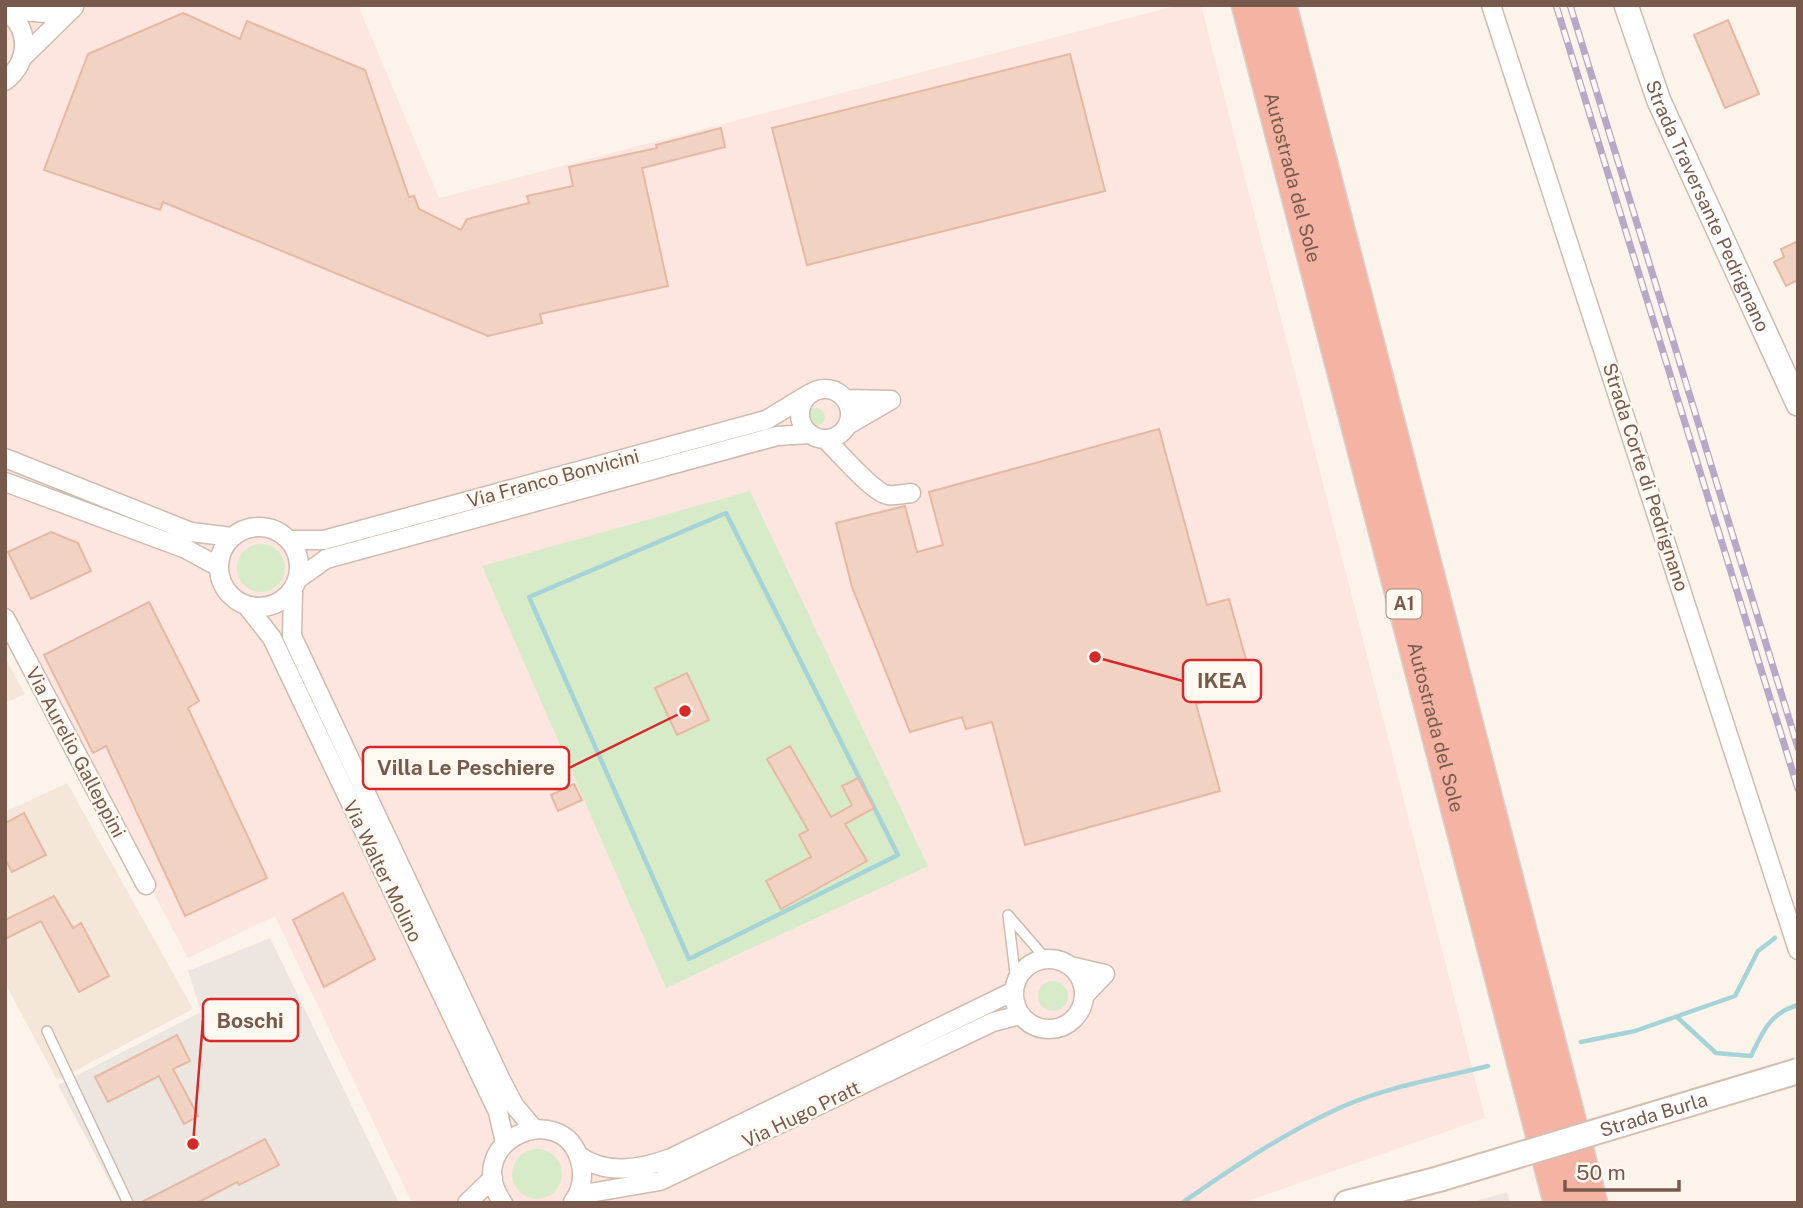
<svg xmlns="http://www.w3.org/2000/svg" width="1803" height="1208" viewBox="0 0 1803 1208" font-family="'Public Sans',sans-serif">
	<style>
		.residential { fill: #f4e6d9 }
		.commercial { fill: #fce6df }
		.industrial { fill: #ece5e0 }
		.green { fill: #d8ebc8 }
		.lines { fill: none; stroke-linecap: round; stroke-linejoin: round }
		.stream { stroke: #a5d3d8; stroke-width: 4.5 }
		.building { fill: #f2d3c3; stroke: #e4b8a3; stroke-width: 2 }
		.service-casing { stroke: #cfbcaf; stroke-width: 12 }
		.minor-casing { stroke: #cfbcaf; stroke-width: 21 }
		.tertiary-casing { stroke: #cfbcaf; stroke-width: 26 }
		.secondary-casing { stroke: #d5beaf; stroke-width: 28 }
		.motorway-casing { stroke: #d9d1cd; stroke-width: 35 }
		.service { stroke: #fff; stroke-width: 9 }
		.minor { stroke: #fff; stroke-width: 18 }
		.tertiary { stroke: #fff; stroke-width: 23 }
		.secondary { stroke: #fff; stroke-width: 24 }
		.motorway { stroke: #f5b4a3; stroke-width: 32 }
		.rail-casing { stroke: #b7a8c8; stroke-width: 7 }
		.rail { stroke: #fff9f1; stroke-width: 4.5; stroke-dasharray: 13; stroke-linecap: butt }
		.secondary-bridge-casing { stroke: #d5beaf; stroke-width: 28; stroke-linecap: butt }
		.secondary-bridge { stroke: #fff; stroke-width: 24 }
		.labels { text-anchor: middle; stroke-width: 5; stroke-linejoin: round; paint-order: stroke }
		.shield { fill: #fff9f1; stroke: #a08a7e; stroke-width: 2 }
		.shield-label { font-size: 18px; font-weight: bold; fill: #785a4d }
		.street-label { font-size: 19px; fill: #785a4d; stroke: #fff9f1 }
		.leader { fill: none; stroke: #d62828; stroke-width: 2.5 }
		.callout-dot { fill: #d62828; stroke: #fff9f1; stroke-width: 2.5 }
		.callout { fill: #fff9f1; stroke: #d62828; stroke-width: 2.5 }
		.callout-label { font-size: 21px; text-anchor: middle; font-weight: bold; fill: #785a4d }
	</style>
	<rect width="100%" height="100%" fill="#fcf4eb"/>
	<path class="residential" d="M5,658L25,694L5,703Z
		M67,783L193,1009L57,1080L5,983V812Z"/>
	<path class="commercial" d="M49,5H358L439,198L1179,5H1201L1485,1118L1242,1203H412L275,916L188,958L5,611V26Z"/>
	<path class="industrial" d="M270,938L399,1203H121L58,1085L201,1012L188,971Z
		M1507,1192L1510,1203H1469Z"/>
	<path class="green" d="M807 417a9 9 0 1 1 18 0a9 9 0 1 1-18 0Z
		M750,491L928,866L666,988L482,566Z
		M237 568a24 24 0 1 1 48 0a24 24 0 1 1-48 0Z
		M1038 996a15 15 0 1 1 30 0a15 15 0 1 1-30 0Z
		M512 1174a25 25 0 1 1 50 0a25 25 0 1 1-50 0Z"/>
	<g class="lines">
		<path class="stream" d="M726,513L898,855L689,959L529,597Z
			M1677,1017L1716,1053L1751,1056C1763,1031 1770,1013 1798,1005
			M1581,1042L1635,1031L1735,996L1758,951L1775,938
			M1182,1203C1232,1168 1287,1131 1344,1106C1390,1086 1440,1078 1488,1066"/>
	</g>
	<path class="building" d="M183,13L240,39L247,21L365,70L409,197L414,196L419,209L461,230L467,219L529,203L527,196L573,186L569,167L657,148L656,145L721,128L725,147L642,168L668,286L540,314L542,323L488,336L163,202L160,210L44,170L88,54Z
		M1728,20L1759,94L1725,108L1694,35Z
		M1070,54L1105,191L807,265L772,128Z
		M1798,241V280L1786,286L1774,262L1784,257L1781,249Z
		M1159,429L1207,605L1229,599L1254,688L1196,704L1220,791L1025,845L992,722L966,729L962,717L910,732L852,587L836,523L905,506L917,552L943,545L929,492Z
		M51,532L78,543L91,571L31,599L8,552Z
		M149,602L199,701L188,708L267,878L185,916L106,746L93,753L44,655Z
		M687,673L709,720L677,735L655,688Z
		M790,746L831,817L852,805L842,786L858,778L874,808L845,824L867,861L781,909L766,881L811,857L799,835L808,830L767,759Z
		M574,784L582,800L558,811L551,795Z
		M24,813L46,855L12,872L5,859V823Z
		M343,893L375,959L324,987L293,920Z
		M54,896L73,928L81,923L109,976L79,992L41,921L5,939V920Z
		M177,1035L190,1061L173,1069L198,1116L184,1124L159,1076L108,1102L95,1077Z
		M265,1139L279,1165L239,1185L237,1182L197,1203H140Z"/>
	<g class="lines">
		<g class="service-casing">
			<path id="service" d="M1016,981L1008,915L1046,959
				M47,1031L128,1203"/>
		</g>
		<g class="minor-casing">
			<path id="minor" d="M1491,5L1798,950
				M5,10C31,29 30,61 5,81
				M6,10L47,13L74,7L23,57
				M800 414a25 25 0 1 1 50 0a25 25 0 1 1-50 0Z
				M846,399L891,400L848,425
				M825,439C839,452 873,493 888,495C895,496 904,494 911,493
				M5,458L191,532L232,537
				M5,482L186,549L219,567
				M219 567a40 40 0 1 1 80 0a40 40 0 1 1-80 0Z
				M289,540H324L766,420L809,394
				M298,579L326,559L777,436L810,434
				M293,591L292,636L501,1080L514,1105L534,1129
				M247,606L272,638L498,1112L505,1143
				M5,618L146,885
				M1014 994a35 35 0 1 1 70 0a35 35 0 1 1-70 0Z
				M1070,966L1105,974L1084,996
				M578,1155C606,1176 641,1169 671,1158L1014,991
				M578,1195L660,1181L993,1022L1020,1015
				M467,1203L493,1178
				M503,1203C459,1142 562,1096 580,1161C584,1175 582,1190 573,1202"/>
		</g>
		<g class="tertiary-casing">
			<g id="tertiary">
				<path id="s1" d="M1626,5L1659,101L1798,404"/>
			</g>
		</g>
		<g class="secondary-casing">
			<path id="secondary" d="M1347,1203L1439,1179"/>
		</g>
		<g class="motorway-casing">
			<g id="motorway">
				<path id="s2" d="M1248,5L1560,1203"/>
				<path d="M1280,5L1591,1203"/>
			</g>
		</g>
		<use href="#service" class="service"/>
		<use href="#minor" class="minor"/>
		<use href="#tertiary" class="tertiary"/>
		<use href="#secondary" class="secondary"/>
		<use href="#motorway" class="motorway"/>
		<g class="rail-casing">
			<path id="rail" d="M1556,5L1798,789
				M1570,5L1798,748"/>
		</g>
		<use href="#rail" class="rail"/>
		<g class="secondary-bridge-casing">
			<g id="secondary-bridge">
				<path id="s3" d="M1439,1179L1798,1071"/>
			</g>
		</g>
		<use href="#secondary-bridge" class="secondary-bridge"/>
	</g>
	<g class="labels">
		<rect class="shield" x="1386.5" y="589.5" width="35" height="29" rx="5"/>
		<g class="shield-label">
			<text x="1404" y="610">A1</text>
		</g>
		<g class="street-label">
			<text dy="7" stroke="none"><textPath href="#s2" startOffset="178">Autostrada del Sole</textPath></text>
			<text dy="7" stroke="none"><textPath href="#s1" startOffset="217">Strada Traversante Pedrignano</textPath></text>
			<text transform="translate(1646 477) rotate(72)" y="7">Strada Corte di Pedrignano</text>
			<text transform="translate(553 478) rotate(-15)" y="7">Via Franco Bonvicini</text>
			<text dy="7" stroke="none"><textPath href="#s2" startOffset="746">Autostrada del Sole</textPath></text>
			<text transform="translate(76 752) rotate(62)" y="7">Via Aurelio Galleppini</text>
			<text transform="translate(383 871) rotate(64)" y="7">Via Walter Molino</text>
			<text transform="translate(801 1114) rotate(-26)" y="7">Via Hugo Pratt</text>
			<text dy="7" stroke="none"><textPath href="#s3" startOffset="224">Strada Burla</textPath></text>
		</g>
	</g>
	<path class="leader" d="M1095 657L1183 681M685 711L569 768M193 1144L203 1020"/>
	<g class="callout-dot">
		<circle cx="1095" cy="657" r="7"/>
		<circle cx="685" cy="711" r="7"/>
		<circle cx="193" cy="1144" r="7"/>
	</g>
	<g class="callout">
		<rect x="1183" y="660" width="78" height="42" rx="7"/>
		<rect x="363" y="747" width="206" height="42" rx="7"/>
		<rect x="203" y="999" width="95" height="42" rx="7"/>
	</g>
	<g class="callout-label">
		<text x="1222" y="688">IKEA</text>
		<text x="466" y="775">Villa Le Peschiere</text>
		<text x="250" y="1028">Boschi</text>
	</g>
	<rect width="1803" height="1208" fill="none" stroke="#785a4d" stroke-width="14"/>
	<path d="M1565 1180v10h114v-10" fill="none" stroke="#785a4d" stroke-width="3.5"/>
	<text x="1576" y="1180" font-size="21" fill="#785a4d" stroke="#fff9f1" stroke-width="5" paint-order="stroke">50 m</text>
</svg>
